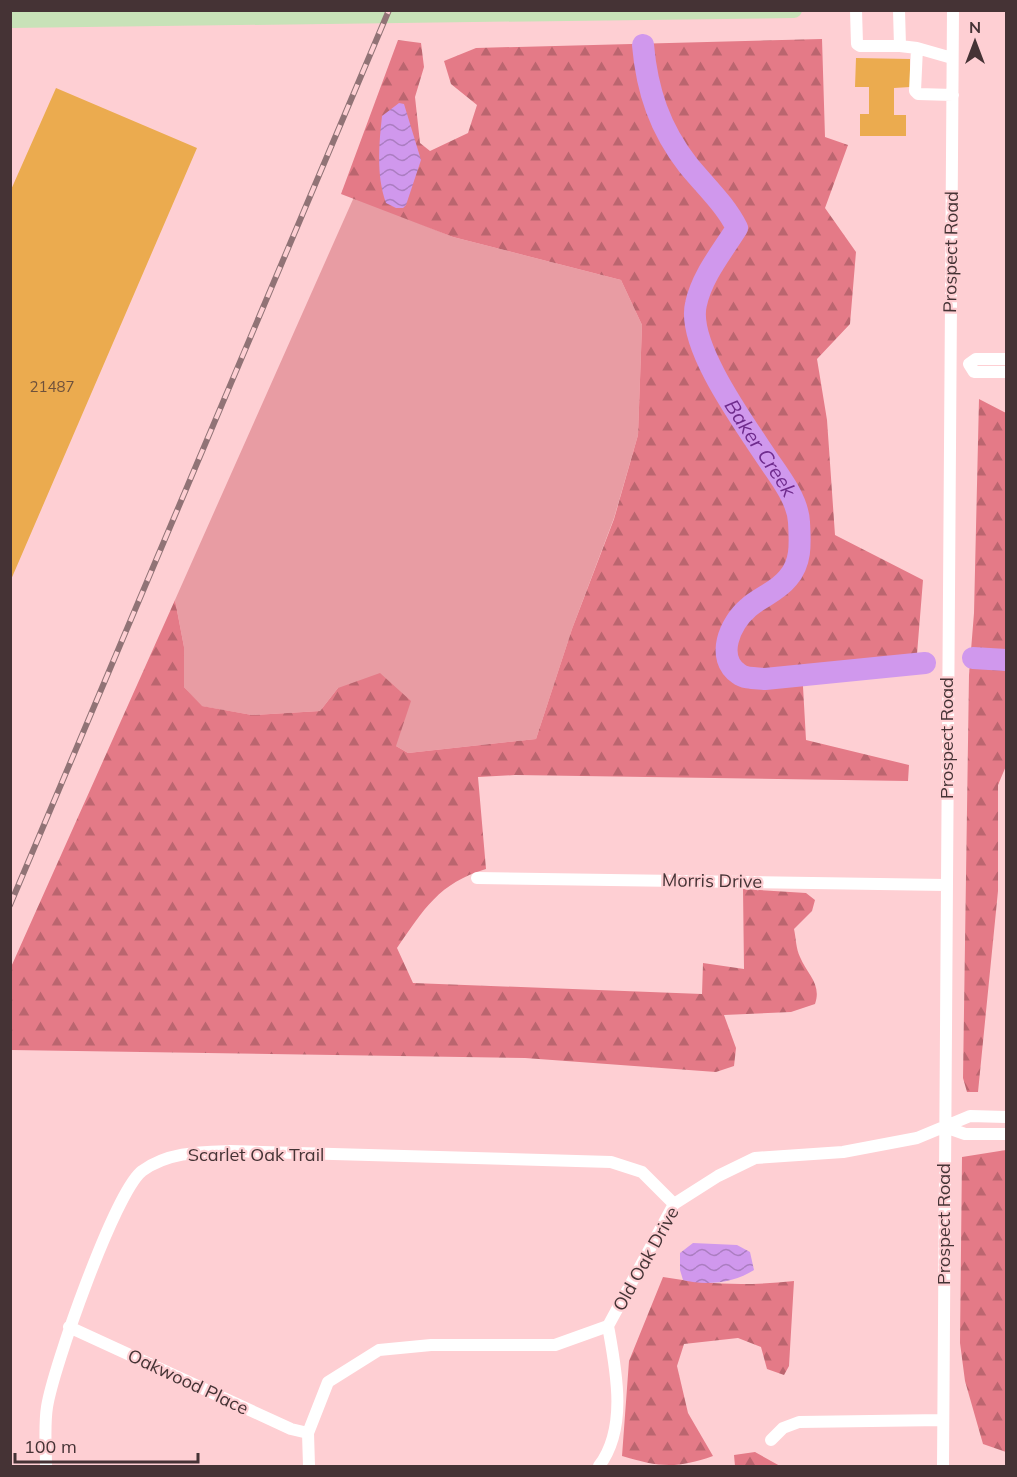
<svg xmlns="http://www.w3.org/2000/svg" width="1017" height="1477" viewBox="0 0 1017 1477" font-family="Mulish,sans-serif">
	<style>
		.green { fill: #e89ca3 }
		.forest { fill: url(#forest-firs) }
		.water { fill: url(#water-waves) }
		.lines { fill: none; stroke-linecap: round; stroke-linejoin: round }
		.river { stroke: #d098ed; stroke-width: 22 }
		.building { fill: #ebab4f }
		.minor { stroke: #fff; stroke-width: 12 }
		.major { stroke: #c8e2b8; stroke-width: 16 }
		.rail-casing { stroke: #917376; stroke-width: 6 }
		.rail { stroke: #fecfd3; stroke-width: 4; stroke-dasharray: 11; stroke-linecap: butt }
		.labels { text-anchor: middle; stroke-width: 4.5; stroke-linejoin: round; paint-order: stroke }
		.number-label { font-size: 15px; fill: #6e513c }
		.street-label { font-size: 18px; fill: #453335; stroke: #fecfd3 }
		.water-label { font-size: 20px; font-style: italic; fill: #6f2b8d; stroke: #fecfd3 }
	</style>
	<defs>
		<pattern id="forest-firs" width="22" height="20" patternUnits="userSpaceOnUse" patternTransform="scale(1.5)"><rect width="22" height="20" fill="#e47a87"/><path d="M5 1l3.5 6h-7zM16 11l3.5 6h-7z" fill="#bb656f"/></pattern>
		<pattern id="water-waves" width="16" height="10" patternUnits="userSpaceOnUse" patternTransform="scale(1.5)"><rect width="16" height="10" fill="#d098ed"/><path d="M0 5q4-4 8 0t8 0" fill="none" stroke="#ab7dc1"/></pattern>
	</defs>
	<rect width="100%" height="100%" fill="#fecfd3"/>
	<path class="green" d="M354,197L453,237L621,280L642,325L638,435L614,518L572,629L536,739L408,753L396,746L338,688L320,711L252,715L201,706L184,687V647L175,600Z"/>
	<path class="forest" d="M822,39L825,137L848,145L825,208L856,252L850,324L817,359L827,420L835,535L923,580L917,654L802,669L806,740L909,765L908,781L515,775L478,777L486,869C439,883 424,909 397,948L413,983L702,994L703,963L744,969L743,889L806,893L815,900L812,911L794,929C796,938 796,949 800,957C807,974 822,984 815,1004L791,1012L724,1015L736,1048L734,1066L716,1072L525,1058L11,1050V967L175,600L184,647V687L202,706L252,715L320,711L338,688L380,673L411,701L396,746L408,753L536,739L572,629L614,519L638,435L642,325L621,280L453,237L341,194L398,40L421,43L424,67L415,97L420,143L430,151L468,133L477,105L451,84L444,61L476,48Z
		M979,399L1006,413V766L998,785V891L978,1092H967L963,1078L969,675L974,613Z
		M1006,1150V1452L983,1444L965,1381L960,1343L962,1157Z
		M663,1277C707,1285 749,1286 794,1281L789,1366L784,1375L767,1369L761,1347L738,1338L684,1344L677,1366L688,1413L713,1456C677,1469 658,1467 622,1456L629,1361Z
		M755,1452L780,1466H735L734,1455Z"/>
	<path class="water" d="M399,103L404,104L421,160L406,205L403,208H396L386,203C376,175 379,144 382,116Z
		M693,1243L737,1245L750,1252L754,1270C734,1283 706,1286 683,1280L680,1270V1253Z"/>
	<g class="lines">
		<g class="river">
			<path id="s1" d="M643,45C647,91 660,129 688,165C705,186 725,204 737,228C722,252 702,276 696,304C686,345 746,426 769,461C781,478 798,501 799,522C800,542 802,562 788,578C777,592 760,597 748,608C730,623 715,658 739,674C745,679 758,678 765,679L925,663"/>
			<path d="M973,658L1006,660"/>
		</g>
	</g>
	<path class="building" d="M856,58L910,59V87L894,88V115H906V136H860V114H869V87H855Z
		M56,88L197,148L10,582V192Z"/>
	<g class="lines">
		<path class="minor" d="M856,10L857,44L860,46H900L899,10
			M900,46L917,48L915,91L918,94L953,95
			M917,48L952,58
			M1006,359H976L969,364L974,372H1006
			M477,878L946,885
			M945,1127L965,1134H1006
			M69,1327L291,1429L308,1433
			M771,1440L783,1428L799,1422L943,1420
			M46,1466C46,1447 44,1426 47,1407C53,1368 115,1192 142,1171C168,1152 200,1152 230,1151L611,1162L642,1172L674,1204
			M309,1466L308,1433L328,1382L379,1350L431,1345H555L608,1326L674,1204L718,1176L755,1158L843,1152L917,1138L970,1116L1006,1117
			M599,1466C628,1428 616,1370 608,1326
			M943,1466L953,10"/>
		<path class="major" d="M10,20L794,10"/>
		<g class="rail-casing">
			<path id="rail" d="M10,905L389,10"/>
		</g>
		<use href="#rail" class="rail"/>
	</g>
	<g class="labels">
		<g class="number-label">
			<text x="52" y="392">21487</text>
		</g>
		<g class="street-label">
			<text transform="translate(951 252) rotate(-89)" y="6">Prospect Road</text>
			<text transform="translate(947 738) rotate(-90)" y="6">Prospect Road</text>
			<text transform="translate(712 881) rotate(1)" y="6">Morris Drive</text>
			<text x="256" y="1161">Scarlet Oak Trail</text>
			<text transform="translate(944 1224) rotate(-90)" y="6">Prospect Road</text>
			<text transform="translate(646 1259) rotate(-61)" y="6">Old Oak Drive</text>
			<text transform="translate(188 1382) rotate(25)" y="6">Oakwood Place</text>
		</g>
		<g class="water-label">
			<text dy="7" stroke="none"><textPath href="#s1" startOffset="458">Baker Creek</textPath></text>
		</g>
	</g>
	<rect width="1017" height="1477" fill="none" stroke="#453335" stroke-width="24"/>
	<g transform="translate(975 42)" stroke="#fecfd3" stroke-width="4.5" paint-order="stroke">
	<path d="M0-4.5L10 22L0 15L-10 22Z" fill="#453335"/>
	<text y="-9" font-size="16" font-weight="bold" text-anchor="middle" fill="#453335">N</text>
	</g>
	<path d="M15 1453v9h183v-9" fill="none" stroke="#453335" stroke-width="3"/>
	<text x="24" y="1453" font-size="18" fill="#453335" stroke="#fecfd3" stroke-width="4.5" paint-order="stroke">100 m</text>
</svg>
